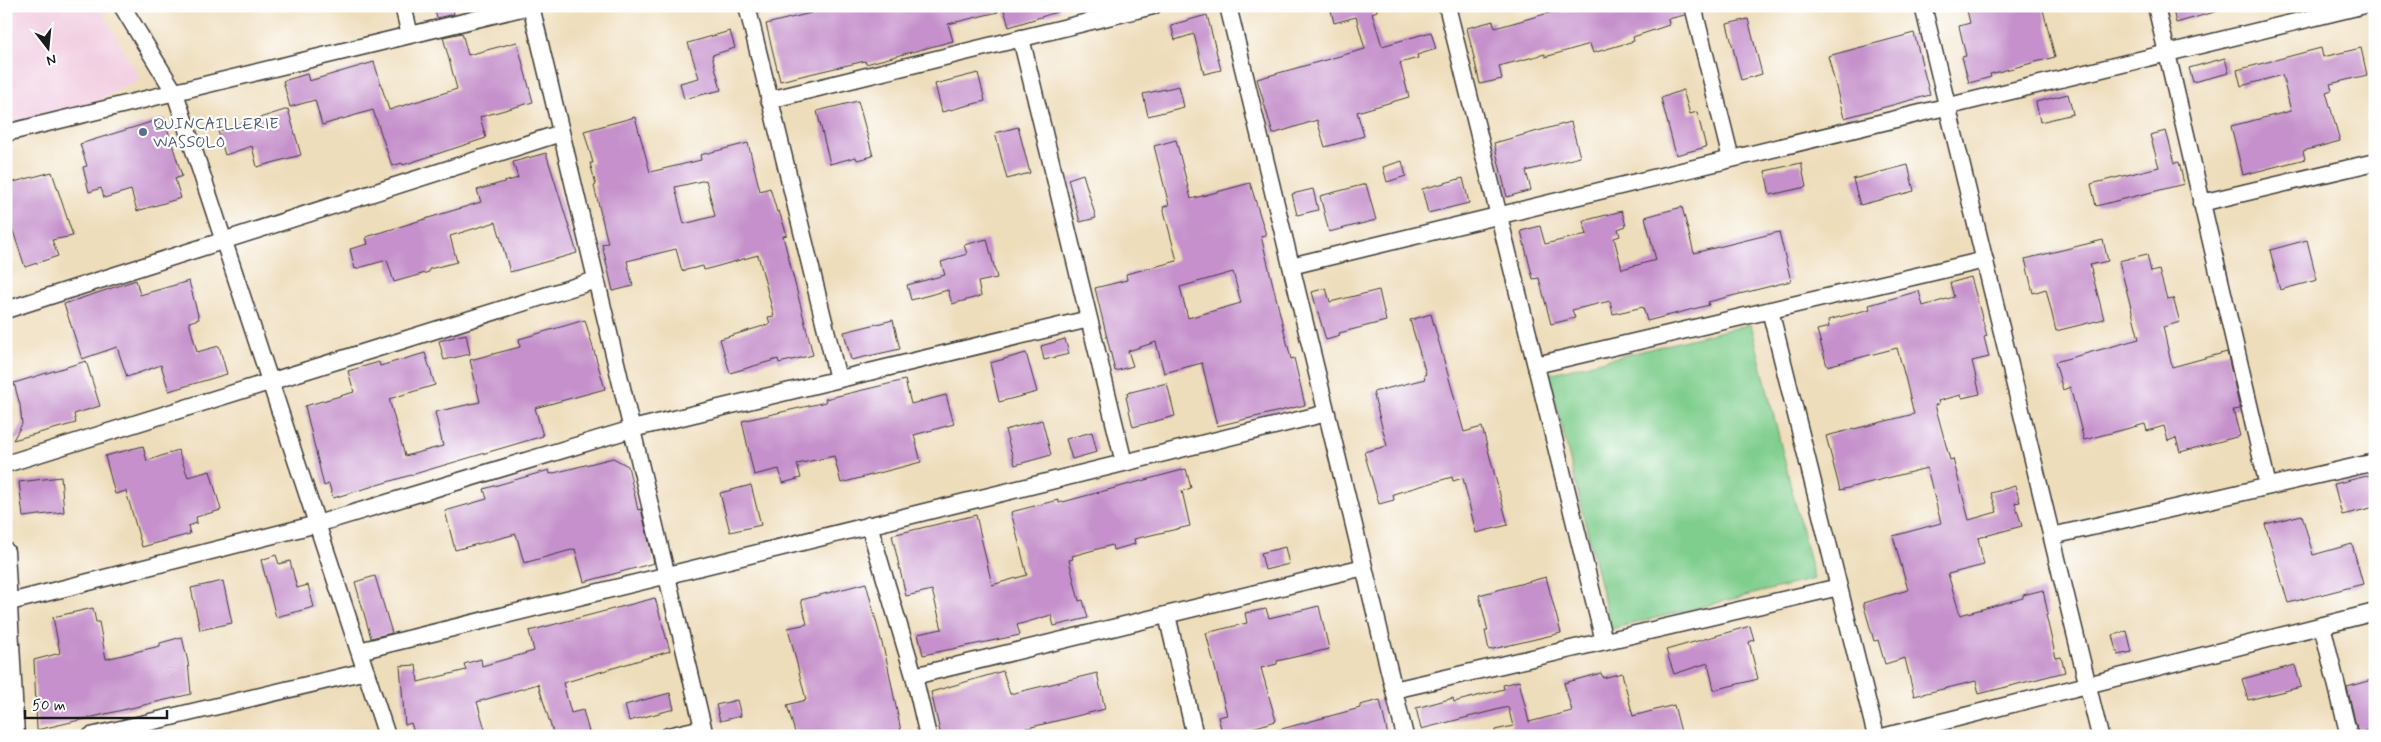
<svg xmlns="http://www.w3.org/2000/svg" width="2381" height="742" viewBox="0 0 2381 742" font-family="Mynerve,sans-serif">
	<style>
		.built { fill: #f2cfe2 }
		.green { fill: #7fce8d; stroke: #4e7554 }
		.building { fill: #c590cb; fill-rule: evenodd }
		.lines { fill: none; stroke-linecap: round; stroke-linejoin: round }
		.street-casing { stroke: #3c3934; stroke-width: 19 }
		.street { stroke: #fff; stroke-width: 16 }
		.service-dot { fill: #5c6f8a; stroke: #fff; stroke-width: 2 }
		.labels { text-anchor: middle; stroke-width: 4.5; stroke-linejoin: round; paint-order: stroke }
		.service-label { font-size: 16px; fill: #4e5e75; stroke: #fff; text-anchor: start }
	</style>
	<rect width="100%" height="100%" fill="#fff"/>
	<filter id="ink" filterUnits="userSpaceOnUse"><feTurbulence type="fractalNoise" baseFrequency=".02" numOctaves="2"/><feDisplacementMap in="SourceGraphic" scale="10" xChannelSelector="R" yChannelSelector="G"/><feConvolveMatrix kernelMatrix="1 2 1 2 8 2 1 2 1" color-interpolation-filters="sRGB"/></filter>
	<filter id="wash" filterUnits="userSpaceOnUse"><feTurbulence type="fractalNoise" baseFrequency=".0096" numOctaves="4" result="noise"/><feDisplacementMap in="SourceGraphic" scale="20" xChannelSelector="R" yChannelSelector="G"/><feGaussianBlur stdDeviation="1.12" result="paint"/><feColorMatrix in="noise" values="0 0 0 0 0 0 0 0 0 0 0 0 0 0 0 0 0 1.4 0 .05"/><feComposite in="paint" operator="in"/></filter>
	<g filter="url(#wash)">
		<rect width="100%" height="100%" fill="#edb"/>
		<path class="built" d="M6,6H99L140,79L61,119L6,132Z"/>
		<path class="green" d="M1751,324L1814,579L1611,629L1549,374Z"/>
		<g id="blocks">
			<path class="building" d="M434,6H452L454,14L437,18Z
				M809,6H997L998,12L948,24L953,41L866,64L865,61L780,81L766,24L811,13Z
				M1003,6H1059L1060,11L1009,27Z
				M1330,6H1377V11L1372,13L1382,46L1431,32L1436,49L1417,55L1418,58L1400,63L1409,97L1357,112L1364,136L1325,147L1317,120L1273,134L1257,79L1365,49L1356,17L1334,23Z
				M1583,6H1683L1685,15L1668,19L1669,25L1633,37L1634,41L1593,53L1590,44L1545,57V54L1499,66L1502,79L1480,84L1467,28L1493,21L1495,28L1563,9V12Z
				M1966,6H2042L2055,57L1990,74L1991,77L1969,83L1962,57L1966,56L1959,26L1970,23Z
				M2172,6H2217L2218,11L2176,23Z
				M1207,15L1221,70L1204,74L1194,34L1175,40L1171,25Z
				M1748,19L1762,74L1741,80L1727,24Z
				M730,31L735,48L712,55L721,90L684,99L680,83L699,78L688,43Z
				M462,33L468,55L517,42L533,102L480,117L486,138L403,165L402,163L392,166L373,110L322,125L315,100L290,107L283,81L307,74L309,81L374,62L389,110L457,89L443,37Z
				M1914,33L1930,95L1844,118L1828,56Z
				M2321,48L2323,57L2361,48L2367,75L2330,84L2332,90L2326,92L2340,141L2303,151L2305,159L2243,175L2231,126L2291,111L2282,75L2241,86L2237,70Z
				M2225,58L2229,73L2193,82L2189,68Z
				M978,73L985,101L942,112L935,84Z
				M1179,86L1184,107L1148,116L1143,94Z
				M1683,90L1690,114L1697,112L1706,147L1676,155L1661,98Z
				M2068,94L2073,114L2040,122L2036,102Z
				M858,101L873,156L857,160L856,157L830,164L817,111Z
				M288,109L301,155L257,167L252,146L225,155L218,131Z
				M635,117L650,172L701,160L700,155L748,143L760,191L770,188L777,212L779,211L787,235L783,236L813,355L779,363L778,359L730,373L720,339L770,324L768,317L774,316L758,255L704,270L703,266L682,271L676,249L627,261L633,286L613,291L602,244L608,243L594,186L596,185L590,163H593L584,131ZM706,180L715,216L684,224L675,187Z
				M164,118L182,176L175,179L181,198L137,211L131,190L104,198L101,188L89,192L83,167L87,166L80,144Z
				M1571,122L1580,157L1526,171L1531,190L1507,197L1494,143Z
				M1018,127L1030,173L1007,179L995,133Z
				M2166,131L2175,163L2179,162L2184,184L2096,206L2091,184L2159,167L2150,135Z
				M1176,140L1191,199L1250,183L1266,235L1261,236L1291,359L1294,358L1305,405L1217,426L1202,363L1164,373L1156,342L1128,351L1133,366L1115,371L1095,288L1127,280L1126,274L1177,261L1163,207L1169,205L1154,146ZM1233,272L1241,303L1188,318L1180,287Z
				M546,153L577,253L510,272L496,222L450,236L457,262L429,269V272L394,282L387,260L355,269L350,249L368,244L366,237L481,202L477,190L518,178L513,162Z
				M1402,161L1406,176L1387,182L1383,167Z
				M1801,163L1806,187L1770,195L1765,171Z
				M1908,165L1914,191L1860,205L1853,179Z
				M52,172L73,236L52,240L58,256L25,267L12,228L10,183Z
				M1083,174L1096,218L1080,222L1068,179Z
				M1463,178L1469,203L1428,213L1422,189Z
				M1366,184L1376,220L1329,232L1320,196Z
				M1313,189L1318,210L1297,215L1292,194Z
				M1682,207L1694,253L1779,232L1791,281L1708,302L1709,305L1647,321L1643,307L1613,314L1610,301L1572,310L1575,318L1551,324L1539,278L1533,279L1521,231L1540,226L1545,244L1587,234L1583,221L1622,211L1626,226L1618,229L1620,236L1614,238L1622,269L1656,260L1645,217Z
				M987,239L997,278L978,282L981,296L952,304L948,290L911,300L907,285L945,275L941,262L967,254L964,245Z
				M2103,240L2108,261L2090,265L2104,319L2056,331L2046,289L2033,293L2025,259Z
				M2307,240L2317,280L2280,290L2270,250Z
				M2147,254L2151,272L2159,270L2167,299L2173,298L2180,322L2163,327L2172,367L2227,352L2240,409L2233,410L2240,436L2180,452L2176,438L2168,441L2164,426L2147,431L2145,424L2084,440L2070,387L2063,390L2055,362L2139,339L2119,261Z
				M1971,277L1987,336L1984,337L1989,357L1972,361L1980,394L1962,398L1961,395L1938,401L1939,404L1935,405L1950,460L1953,459L1969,520L1997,512L1991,493L2015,486L2020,502L2015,503L2022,526L1978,538L1984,565L1948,574L1960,615L2023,598V595L2043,590L2048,614L2046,615L2056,658L2061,657L2065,672L1979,694L1976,681L1914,696L1905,658L1885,664L1878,640L1874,641L1863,603L1908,590L1893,536L1941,523L1927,468L1840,490L1826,436L1914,414L1905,377L1897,348L1827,366L1817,330L1829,327L1828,320L1870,309L1869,305L1919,291L1923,306L1954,297L1950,283Z
				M136,280L140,295L189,281L199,319L189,322L197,352L219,346L227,374L169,391L161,365L127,377L117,347L82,359L64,304Z
				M1326,288L1330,302L1379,290L1386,321L1339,333L1340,336L1326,340L1312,292Z
				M1431,314L1464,432L1482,427L1508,525L1476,533L1463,478L1453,481L1452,477L1393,494L1394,500L1379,504L1364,452L1387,446L1373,392L1425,379L1424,375L1426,374L1410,320Z
				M585,320L605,389L535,408L543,436L333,498L329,484L324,486L305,406L354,392L348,371L379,362L380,366L425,353L435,385L389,399L405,456L443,446L435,412L480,402L470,360L520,347L519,339Z
				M893,320L900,349L851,360L844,332Z
				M466,334L470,354L444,360L439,341Z
				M1065,339L1069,354L1044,360L1041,346Z
				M1026,353L1037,392L999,402L990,363Z
				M86,361L100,406L74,414L76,423L13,440L22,424L20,405L14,383Z
				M905,380L911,404L946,395L954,424L914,435L921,462L841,483L834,456L797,464L801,478L783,483L779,469L754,475L742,421L826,402L825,399Z
				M1167,383L1175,416L1133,427L1126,397L1128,396L1127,393Z
				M1042,420L1051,455L1015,465L1005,430Z
				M1092,432L1097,452L1072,459L1066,439Z
				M143,446L147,461L178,450L188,477L210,471L221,510L196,517L197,523L188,526L190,534L142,547L126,491L115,494L105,456Z
				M613,458L628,466L638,510L641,509L654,563L584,582L575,549L524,563L516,534L455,550L445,511L487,499L484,489L549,470L550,474Z
				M1186,469L1191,488L1182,491L1190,526L1134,539L1135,544L1113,550L1112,545L1072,556L1073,559L1069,560L1079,601L1083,600L1088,618L1054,626L1051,615L1017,625L1020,635L923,655L918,634L942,629L932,590L906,596L892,535L976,515L992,585L1027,575L1011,512L1058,500L1059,503Z
				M2375,474V507L2342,515L2334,484Z
				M61,477L64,512L23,517L19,482Z
				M751,485L761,525L730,532L720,493Z
				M2302,515L2313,555L2352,544L2363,584L2288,603L2265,524Z
				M1285,547L1289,564L1265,570L1261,553Z
				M276,555L279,564L290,561L297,588L308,585L314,607L276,617L261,560Z
				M375,576L392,633L371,638L355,582Z
				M1546,577L1561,633L1489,650L1485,631H1488L1479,595Z
				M223,581L232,623L200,630L191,588Z
				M866,583L887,662L902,736H796L787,705L806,700L788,628L807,624L801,600Z
				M655,598L670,651L563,683L571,713L583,710L590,736H554L538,684L477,702L487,736H415L411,723L405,725L400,666L416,665L418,682L466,670L464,664L481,659L482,666L534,651L529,631Z
				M1319,606L1329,649L1277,661V664L1261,668L1276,721L1246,730L1247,733L1239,736H1223L1218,717L1227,715L1206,633L1247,623L1245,613L1266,609L1269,618Z
				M93,608L96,622H99L106,659L160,646V643L182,637L188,662L191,694L37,730L34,660L60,653L53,617Z
				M1750,626L1754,640L1749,642L1758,679L1714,690L1708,663L1674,674L1666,650Z
				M2127,631L2132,652L2118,655L2113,635Z
				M2295,665L2301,687L2248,700L2242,679Z
				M1003,671L1010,694L1097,673L1105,709L1011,732L1012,736H941L931,692Z
				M1601,673L1603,678L1622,673L1633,716L1674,705L1682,736H1495V730L1513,726L1508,707L1421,729L1416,708L1453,698L1454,702L1504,689L1503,685L1519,681L1529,722L1572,711L1564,683Z
				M2375,679V728L2358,733L2347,687Z
				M670,693L674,709L629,721L625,705Z
				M737,700L741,716L720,721L716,705Z
				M1380,700L1388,736H1275L1274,731L1360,708V705Z"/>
		</g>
	</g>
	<g filter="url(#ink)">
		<use href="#blocks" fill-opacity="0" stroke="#3c3934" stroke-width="1"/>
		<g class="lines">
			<g class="street-casing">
				<path id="street" d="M122,6L175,93L387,736
					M403,6L410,35
					M531,6L705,736
					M747,6L838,379
					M1228,6L1405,736
					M1447,6L1604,641
					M1693,6L1731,159
					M1923,6L2100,736
					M2156,6L2268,486
					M1021,38L1124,463
					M769,100L1153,6
					M6,133L530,6
					M2201,203L2375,162
					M1291,266L2361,6
					M6,310L561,133
					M1770,310L1876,736
					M1536,365L1985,260
					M6,464L596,280
					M869,525L914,676L928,736
					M2052,536L2375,462
					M6,551L16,736
					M6,603L317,524L632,429L1089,319
					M1167,615L1195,736
					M2322,625L2349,736
					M359,651L1327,413
					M914,676L1364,567
					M1394,690L1839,587
					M91,736L366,671
					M668,736L703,728
					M1886,736L2375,612"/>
			</g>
			<use href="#street" class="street"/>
		</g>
	</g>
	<circle class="service-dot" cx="143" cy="132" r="5"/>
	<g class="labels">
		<g class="service-label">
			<text x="153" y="129">QUINCAILLERIE<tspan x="153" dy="18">WASSOLO</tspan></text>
		</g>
	</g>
	<rect width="2381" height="742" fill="none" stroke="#fff" stroke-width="25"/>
	<g transform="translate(48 48) rotate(164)" stroke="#ffffff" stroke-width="4" paint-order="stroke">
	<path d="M0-4L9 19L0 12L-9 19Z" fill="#1c1c1c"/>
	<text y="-8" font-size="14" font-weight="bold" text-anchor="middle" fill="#1c1c1c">N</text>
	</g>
	<path d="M25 710v8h142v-8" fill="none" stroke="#1c1c1c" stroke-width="2.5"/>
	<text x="32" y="710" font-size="15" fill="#1c1c1c" stroke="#ffffff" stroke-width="4" paint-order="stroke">50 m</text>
</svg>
